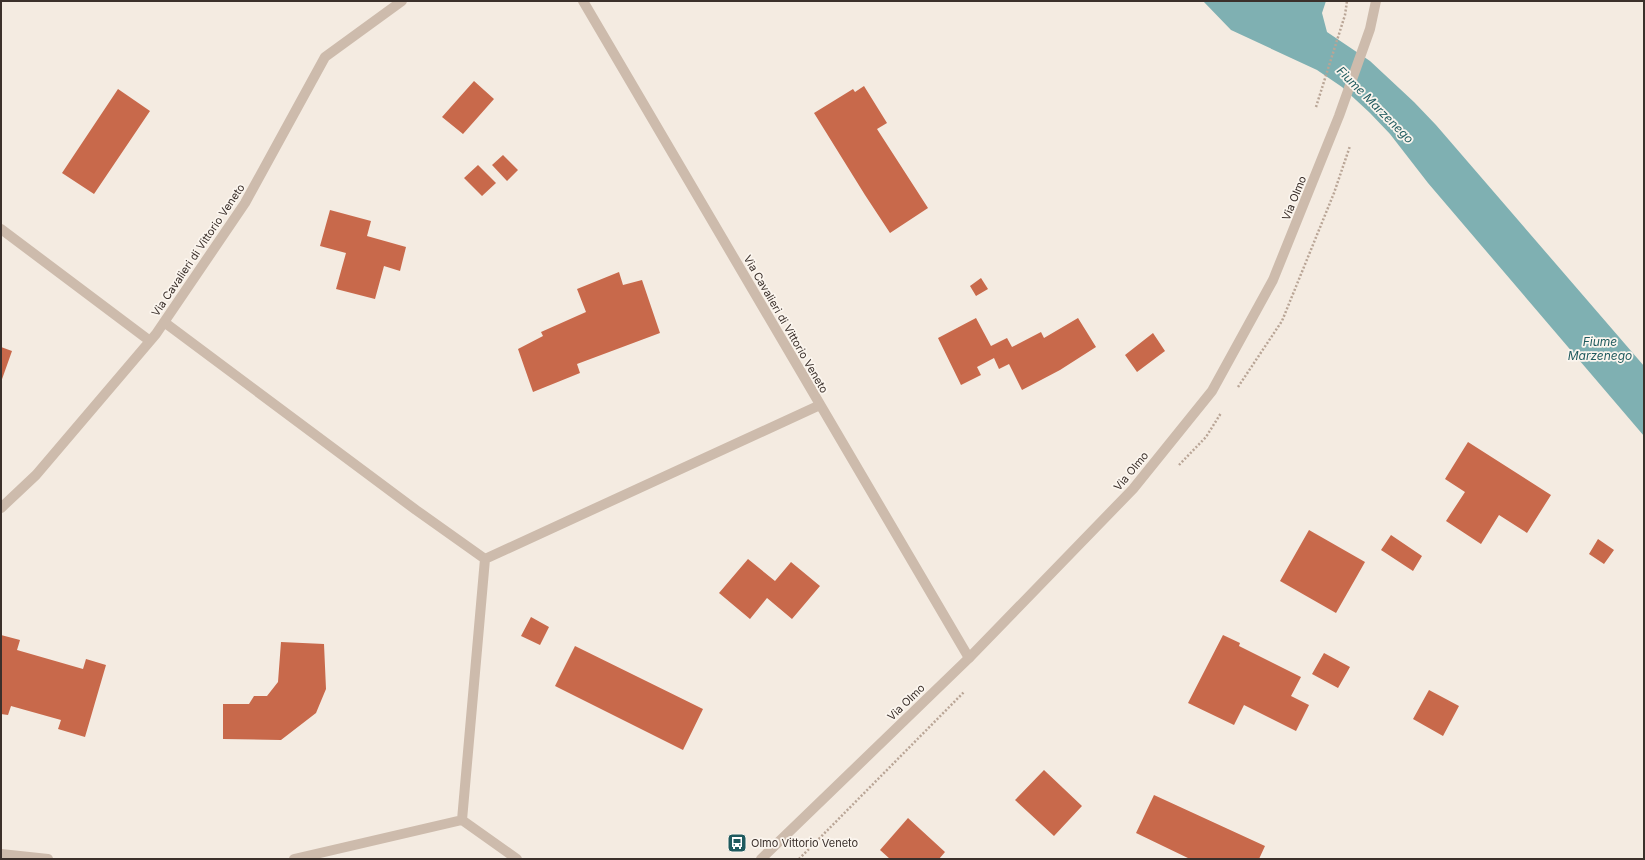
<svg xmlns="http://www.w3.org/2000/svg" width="1645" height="860" viewBox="0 0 1645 860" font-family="Inter,sans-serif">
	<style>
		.water { fill: #7fb0b2 }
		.building { fill: #c8694b }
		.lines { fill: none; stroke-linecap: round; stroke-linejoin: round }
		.path { stroke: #b9a596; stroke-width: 2.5; stroke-dasharray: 2 2; stroke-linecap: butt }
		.minor { stroke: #cdbbac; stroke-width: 10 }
		.tertiary { stroke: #cdbbac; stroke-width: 10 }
		.labels { text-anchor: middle; stroke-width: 3.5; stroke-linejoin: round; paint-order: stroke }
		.street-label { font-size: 11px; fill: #3b302b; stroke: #fbf5ee }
		.poi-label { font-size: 11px; fill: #3b302b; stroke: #fbf5ee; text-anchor: start }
		.water-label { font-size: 12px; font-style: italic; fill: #1f5a5e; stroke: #fbf5ee }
	</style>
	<rect width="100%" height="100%" fill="#f4ebe1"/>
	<path class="water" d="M1203,1H1326L1322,13L1327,32L1370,61L1414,102L1436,125L1644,366V436L1428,183L1390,134L1370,113L1342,87L1317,70L1231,30Z"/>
	<path class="building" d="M474,81L494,99L463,134L442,117Z
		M864,86L887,123L877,129L928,208L890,233L865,195L814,113L853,89L855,92Z
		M118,89L150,111L94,194L62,173Z
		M503,155L518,170L507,181L492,165Z
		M478,165L496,183L482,196L464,178Z
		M330,210L371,221L367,236L406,247L400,271L384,266L375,299L336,289L346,253L320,246Z
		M619,272L623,285L642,280L660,333L577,364L580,373L533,392L518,349L543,336L541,332L586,312L577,289Z
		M981,278L988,289L976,296L970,286Z
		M976,318L991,346L1007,338L1012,347L1041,332L1044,338L1078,318L1096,347L1060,370L1022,390L1009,364L999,369L994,358L977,367L981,375L961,385L938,338Z
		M1153,333L1165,351L1137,372L1125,355Z
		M1,347L12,351L1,382Z
		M1468,442L1551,495L1527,533L1499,515L1481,544L1446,521L1465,492L1445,479Z
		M1309,530L1365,562L1336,613L1280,581Z
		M1391,535L1422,556L1413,571L1381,550Z
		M1598,539L1614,550L1604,564L1589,554Z
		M748,559L775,581L791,562L820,586L792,619L767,598L750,619L719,593Z
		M531,617L549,627L540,645L521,636Z
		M1,635L20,640L17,650L83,669L86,659L106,665L85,737L58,729L61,720L11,706L8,715L1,714Z
		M1223,635L1240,643L1239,646L1301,677L1291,696L1309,705L1296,731L1244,705L1234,725L1188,703Z
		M281,642L324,644L326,689L316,713L281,740L223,739V704H249L254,696H267L278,682Z
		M575,646L703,709L683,750L555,686Z
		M1324,653L1350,667L1338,688L1312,674Z
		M1429,690L1459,706L1443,736L1413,719Z
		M1044,770L1082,806L1054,836L1015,800Z
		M1154,795L1265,846L1259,859H1190L1136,833Z
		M908,818L945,852L939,859H890L880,850Z"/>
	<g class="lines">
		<path class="path" d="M1316,107L1345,15L1347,1
			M1238,387L1282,321L1334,193L1350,146
			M1179,465L1206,437L1221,413
			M799,859L964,692"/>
		<path class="minor" d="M583,1L969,658
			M1,229L150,341
			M164,322L416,510L485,559L462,820
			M1,508L36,475L156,334L245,203L325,57L402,1
			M485,559L820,405
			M1,854L48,859
			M294,859L462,820L517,859"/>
		<path class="tertiary" d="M761,859L969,658L1133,489L1212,391L1273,280L1339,116L1370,29L1376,1"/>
	</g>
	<defs>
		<g id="bus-square" transform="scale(1)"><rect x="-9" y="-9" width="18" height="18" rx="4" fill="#1f5a5e" stroke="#fbf5ee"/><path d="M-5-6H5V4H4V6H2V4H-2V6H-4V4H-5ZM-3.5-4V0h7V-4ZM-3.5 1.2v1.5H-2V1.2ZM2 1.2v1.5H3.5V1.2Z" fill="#fff"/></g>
	</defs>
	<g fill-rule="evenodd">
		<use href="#bus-square" x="737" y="843"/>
	</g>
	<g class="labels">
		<g class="street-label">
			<text transform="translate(1294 198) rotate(-68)" y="4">Via Olmo</text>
			<text transform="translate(198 250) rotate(-56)" y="4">Via Cavalieri di Vittorio Veneto</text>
			<text transform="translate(786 324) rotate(60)" y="4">Via Cavalieri di Vittorio Veneto</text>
			<text transform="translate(1131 471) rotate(-50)" y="4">Via Olmo</text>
			<text transform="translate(906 702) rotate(-44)" y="4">Via Olmo</text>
		</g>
		<g class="poi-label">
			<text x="751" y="847">Olmo Vittorio Veneto</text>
		</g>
		<g class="water-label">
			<text transform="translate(1375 105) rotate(45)" y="4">Fiume Marzenego</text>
			<text x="1600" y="346">Fiume<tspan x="1600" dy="14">Marzenego</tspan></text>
		</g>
	</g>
	<rect width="1645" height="860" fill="none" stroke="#3b302b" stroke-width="4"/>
</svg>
